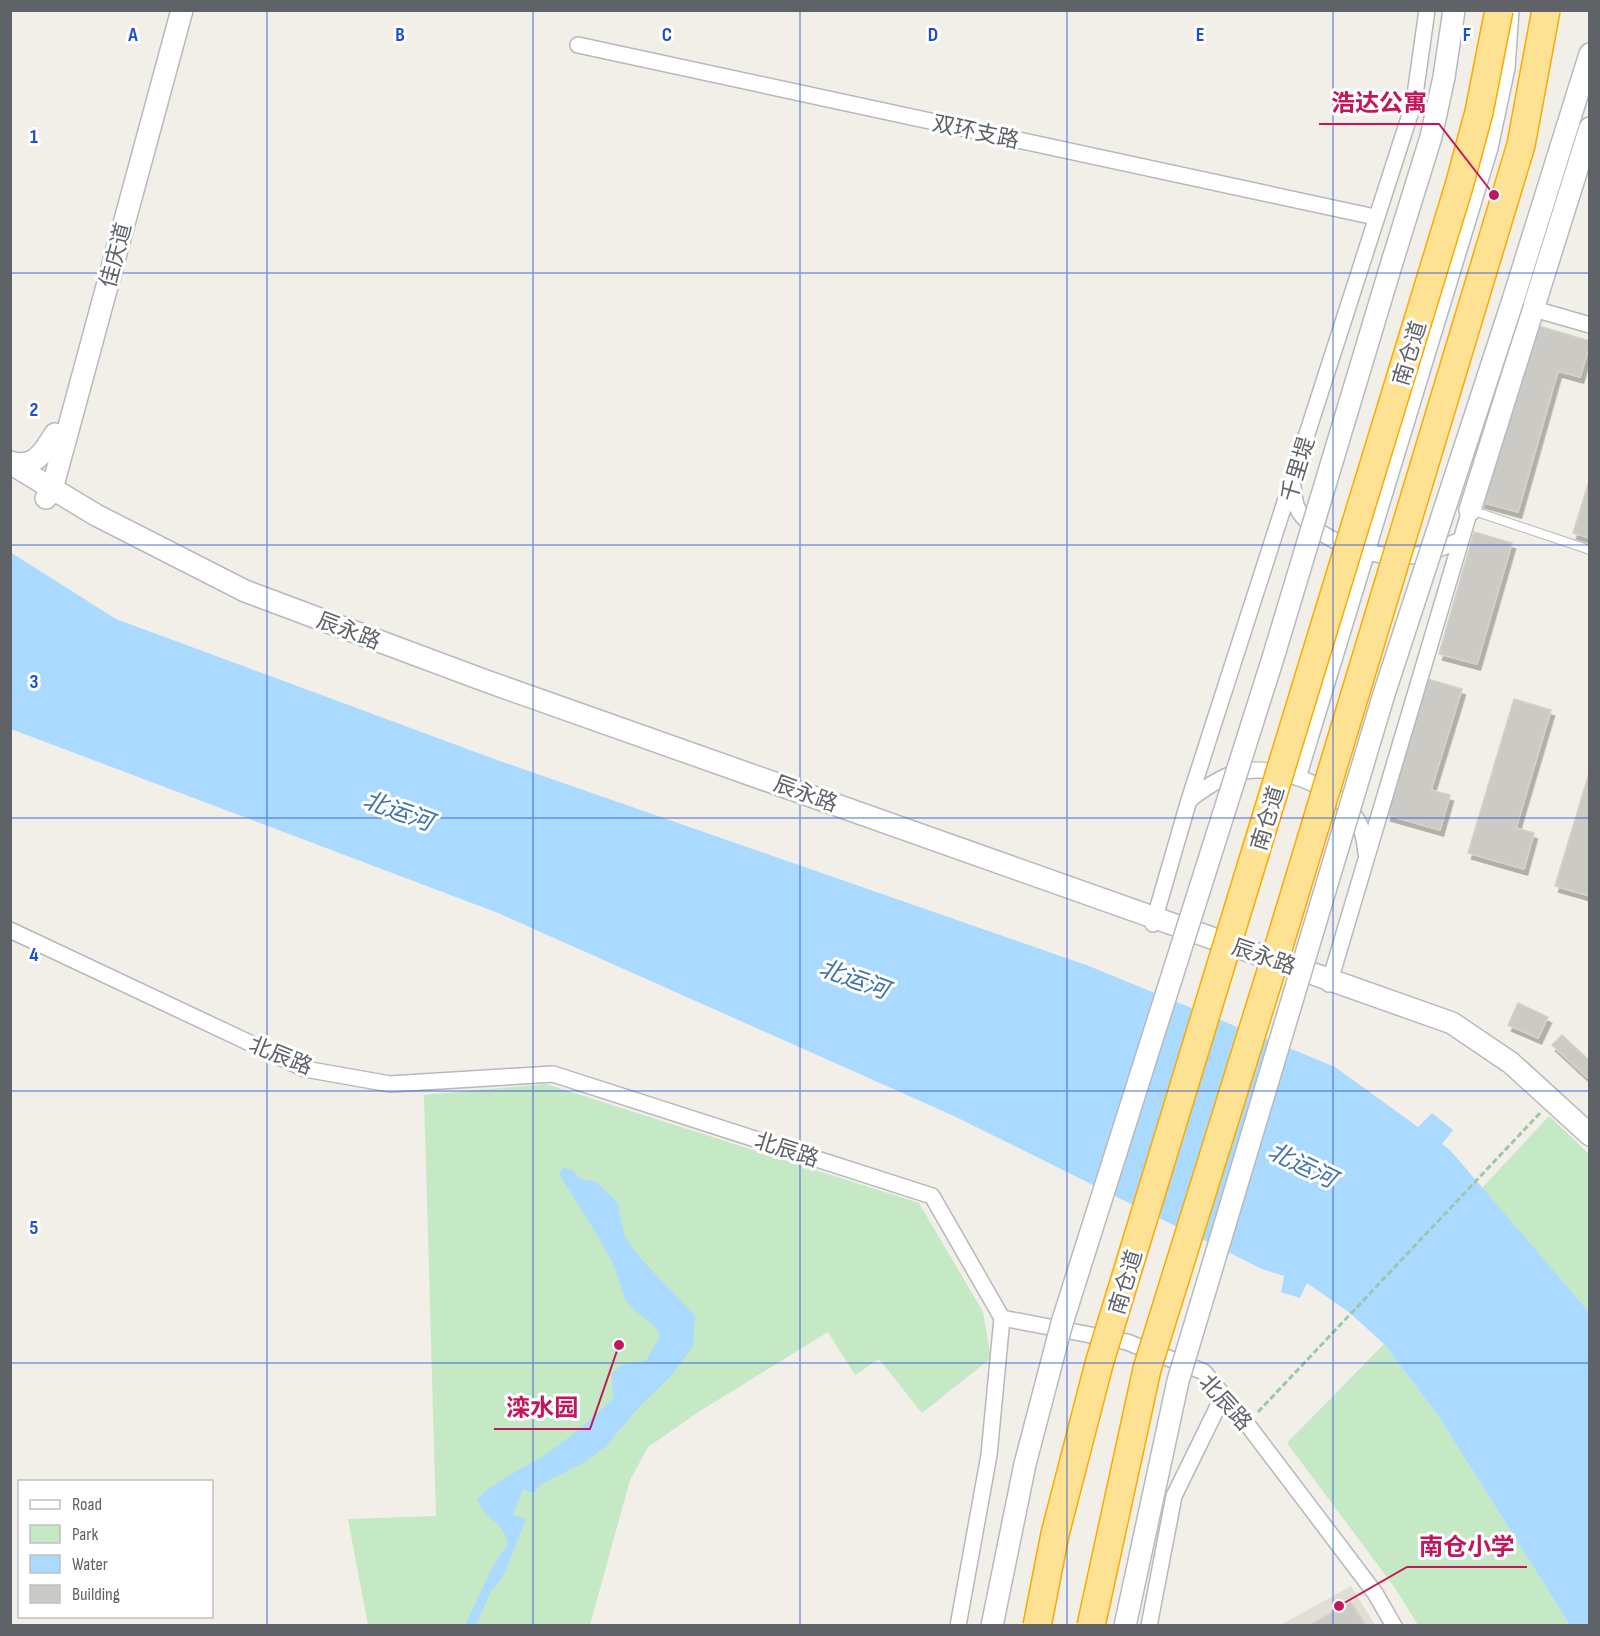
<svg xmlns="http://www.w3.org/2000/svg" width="1600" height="1636" viewBox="0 0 1600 1636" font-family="'Sofia Sans Condensed','Noto Sans SC',sans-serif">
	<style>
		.education { fill: #e1ded6 }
		.green { fill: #c5e8c5 }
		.water { fill: #aadaff }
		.building { fill: #cccac5; stroke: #d6d1c6; stroke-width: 1.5; filter: url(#shadow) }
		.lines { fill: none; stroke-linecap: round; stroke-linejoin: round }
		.lane-casing { stroke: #b5b8bc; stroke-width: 10 }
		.street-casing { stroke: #b5b8bc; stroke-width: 18 }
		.secondary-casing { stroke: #b6babf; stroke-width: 24 }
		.path { stroke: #9cc7a9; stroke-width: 3; stroke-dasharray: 6 3; stroke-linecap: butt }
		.lane { stroke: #fff; stroke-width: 8 }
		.street { stroke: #fff; stroke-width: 15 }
		.secondary { stroke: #fff; stroke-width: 21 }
		.secondary-bridge-casing { stroke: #b6babf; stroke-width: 24; stroke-linecap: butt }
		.highway-bridge-casing { stroke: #f9ab00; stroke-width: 30; stroke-linecap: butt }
		.secondary-bridge { stroke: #fff; stroke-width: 21 }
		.highway-bridge { stroke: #fde293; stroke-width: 27 }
		.grid { fill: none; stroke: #1d4ed8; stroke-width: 1.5; stroke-opacity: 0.55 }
		.labels { text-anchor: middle; stroke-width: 6; stroke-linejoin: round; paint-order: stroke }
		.street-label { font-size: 22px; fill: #5f6368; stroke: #fff }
		.water-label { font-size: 24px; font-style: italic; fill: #4174aa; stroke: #fff }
		.grid-label { font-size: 20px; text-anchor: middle; font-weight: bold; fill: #1d4ed8; stroke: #fff; stroke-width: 6; stroke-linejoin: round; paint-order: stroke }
		.leader { fill: none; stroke: #c2185b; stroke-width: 2 }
		.callout-dot { fill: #c2185b; stroke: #fff; stroke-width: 2 }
		.callout-label { font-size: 24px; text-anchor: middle; font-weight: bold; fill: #c2185b; stroke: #fff; stroke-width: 6; stroke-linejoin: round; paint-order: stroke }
	</style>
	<defs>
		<filter id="shadow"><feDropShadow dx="3.5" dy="6" stdDeviation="0" flood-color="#0004"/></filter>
	</defs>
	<rect width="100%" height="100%" fill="#f1efe8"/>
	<path class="education" d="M1351,1586L1375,1625L1279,1626Z"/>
	<path class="green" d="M546,1084L919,1203L983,1312L991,1358L922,1413L879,1359L855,1375L828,1332L700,1411L648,1447L630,1480L590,1625H368L348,1519L436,1516L424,1095Z
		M1549,1116L1589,1154V1312L1482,1188Z
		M1384,1344L1439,1417L1570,1625H1418L1395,1588L1287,1443Z"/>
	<path class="water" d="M10,552L116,619L497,760L1089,966L1335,1067L1418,1127L1432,1113L1453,1130L1442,1144L1450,1150L1589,1312V1625H1570L1439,1417L1384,1344L1350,1313L1307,1283L1300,1298L1281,1292L1284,1276L1262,1269L954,1116L498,913L11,729Z
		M563,1168L572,1170L581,1179L596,1182L617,1202L625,1237L642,1260L695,1316L693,1346L672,1375L638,1408L606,1446L583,1463L540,1485L534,1493L523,1489L513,1515L526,1519L503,1577L491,1591L476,1625H465L495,1562L508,1544C503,1520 483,1519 477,1499C499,1477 527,1468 552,1450C573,1435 594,1417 613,1398L612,1373L620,1366L646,1361L660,1335C652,1320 634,1314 625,1298C619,1285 617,1271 610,1258C595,1229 576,1202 559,1174Z"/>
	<path class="building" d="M1532,324L1590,341V345L1580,377L1558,371L1518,512L1481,502Z
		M1590,478V538L1573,533Z
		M1474,532L1512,543L1477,664L1439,654Z
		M1428,679L1462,689L1431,790L1450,795L1440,830L1387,815Z
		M1514,699L1551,710L1516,828L1534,833L1524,869L1468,853Z
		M1590,770V896L1555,886Z
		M1518,1003L1548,1017L1538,1038L1508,1025Z
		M1562,1035L1590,1061V1080L1552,1045Z
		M1351,1602L1365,1626H1308Z"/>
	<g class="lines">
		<g class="lane-casing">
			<path id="lane" d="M1471,510L1590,550"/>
		</g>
		<g class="street-casing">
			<path id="street" d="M578,45L1375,217
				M1534,309L1590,325
				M1293,486C1294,495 1294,505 1300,513C1322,544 1381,561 1417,555C1432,552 1447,546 1461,540
				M1298,778L1490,148L1507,68L1511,10
				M1189,800C1202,790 1216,780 1232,774C1273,761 1332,784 1356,818C1363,828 1365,842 1366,853
				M1153,924L1189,800L1414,102L1427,10
				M10,930L305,1069L390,1084L553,1074L932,1196L1002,1318L1127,1342L1204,1372L1247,1424L1375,1593L1394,1626
				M1329,984L1470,510
				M958,1626L989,1455L1002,1318
				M1149,1626L1174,1496L1223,1396"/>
		</g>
		<g class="secondary-casing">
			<path id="secondary" d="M1393,259L1431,137L1444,77L1454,10
				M1513,300L1590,54
				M10,462C34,470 44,452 55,434
				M10,463L96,515L245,591L486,681L1452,1023L1511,1063L1590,1135
				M46,498L52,489L182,10
				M1470,510L1590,128"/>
		</g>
		<path class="path" d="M1258,1412L1540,1113"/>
		<use href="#lane" class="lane"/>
		<use href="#street" class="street"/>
		<use href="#secondary" class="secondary"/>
		<g class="secondary-bridge-casing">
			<path id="secondary-bridge" d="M992,1626L1025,1464L1062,1323L1273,658L1393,259
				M1125,1626L1178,1381L1384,694L1513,300"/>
		</g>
		<g class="highway-bridge-casing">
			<path id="highway-bridge" d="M1037,1626L1055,1534L1099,1364L1459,186L1479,112L1499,10
				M1091,1626L1147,1369L1278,949L1521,145L1546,10"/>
		</g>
		<use href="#secondary-bridge" class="secondary-bridge"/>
		<use href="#highway-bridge" class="highway-bridge"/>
	</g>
	<path class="grid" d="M267,10V1626M533,10V1626M800,10V1626M1067,10V1626M1333,10V1626M10,273H1590M10,545H1590M10,818H1590M10,1091H1590M10,1363H1590"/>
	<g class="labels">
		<g class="street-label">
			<text transform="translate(976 131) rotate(12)" y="8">双环支路</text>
			<text transform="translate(115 255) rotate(-75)" y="8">佳庆道</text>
			<text transform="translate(1409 353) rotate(-73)" y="8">南仓道</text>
			<text transform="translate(1297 469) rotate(-73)" y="8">千里堤</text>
			<text transform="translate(349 630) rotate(21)" y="8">辰永路</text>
			<text transform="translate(806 793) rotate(20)" y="8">辰永路</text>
			<text transform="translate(1267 818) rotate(-73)" y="8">南仓道</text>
			<text transform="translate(1264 956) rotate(19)" y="8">辰永路</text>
			<text transform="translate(281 1055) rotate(22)" y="8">北辰路</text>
			<text transform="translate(787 1149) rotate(18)" y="8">北辰路</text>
			<text transform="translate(1125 1282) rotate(-73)" y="8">南仓道</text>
			<text transform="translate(1226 1402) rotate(48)" y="8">北辰路</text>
		</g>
		<g class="water-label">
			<text transform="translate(398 811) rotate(20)" y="8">北运河</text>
			<text transform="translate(854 979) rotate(20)" y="8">北运河</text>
			<text transform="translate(1302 1165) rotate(26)" y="8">北运河</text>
		</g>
	</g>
	<g class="grid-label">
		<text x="133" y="41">A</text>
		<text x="400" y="41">B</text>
		<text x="667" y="41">C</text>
		<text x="933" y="41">D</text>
		<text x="1200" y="41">E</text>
		<text x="1467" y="41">F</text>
		<text x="34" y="143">1</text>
		<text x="34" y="416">2</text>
		<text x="34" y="688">3</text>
		<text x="34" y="961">4</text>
		<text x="34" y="1234">5</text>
	</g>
	<path class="leader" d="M1494 195L1439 124H1319M619 1345L590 1429H494M1339 1606L1407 1567H1527"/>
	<g class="callout-dot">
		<circle cx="1494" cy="195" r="6"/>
		<circle cx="619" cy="1345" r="6"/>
		<circle cx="1339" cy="1606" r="6"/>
	</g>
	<g class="callout-label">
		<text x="1379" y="111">浩达公寓</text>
		<text x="542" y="1416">滦水园</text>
		<text x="1467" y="1555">南仓小学</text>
	</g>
	<rect width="1600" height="1636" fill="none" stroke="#5f6368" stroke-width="24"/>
	<rect x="18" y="1480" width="195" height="138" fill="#ffffff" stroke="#bfc1c3" stroke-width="1.5"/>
	<rect x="30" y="1500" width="30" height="9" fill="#ffffff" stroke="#bfc1c3" stroke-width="1.5"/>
	<text x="72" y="1510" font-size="18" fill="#5f6368">Road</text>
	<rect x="30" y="1525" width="30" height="18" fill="#c5e8c5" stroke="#bfc1c3" stroke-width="1.5"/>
	<text x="72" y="1540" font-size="18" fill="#5f6368">Park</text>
	<rect x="30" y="1555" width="30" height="18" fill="#aadaff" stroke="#bfc1c3" stroke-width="1.5"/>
	<text x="72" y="1570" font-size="18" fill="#5f6368">Water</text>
	<rect x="30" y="1585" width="30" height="18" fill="#cccac5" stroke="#bfc1c3" stroke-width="1.5"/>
	<text x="72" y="1600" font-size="18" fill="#5f6368">Building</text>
</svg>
